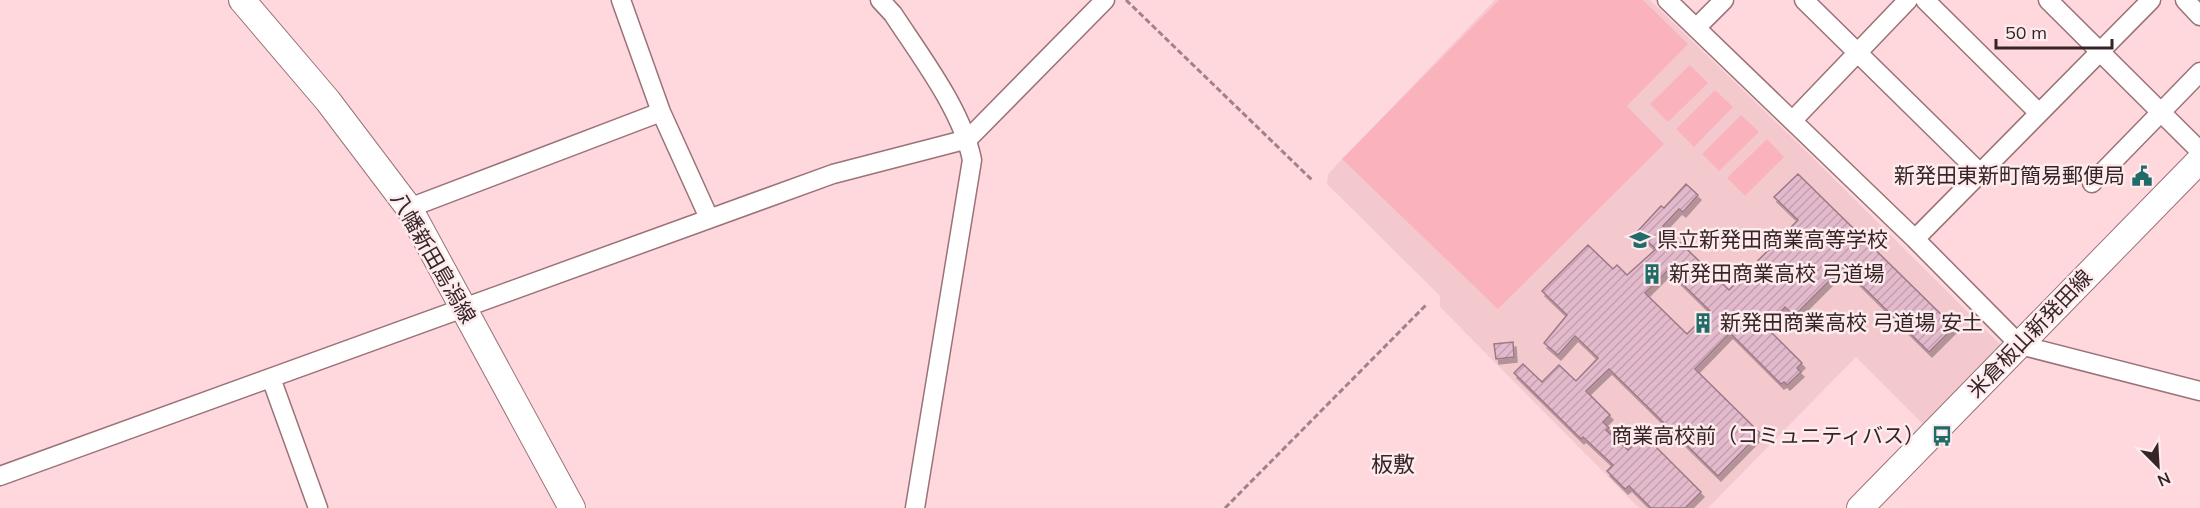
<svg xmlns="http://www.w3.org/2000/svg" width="2200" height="508" viewBox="0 0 2200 508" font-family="Mulish,'Noto Sans JP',sans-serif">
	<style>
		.built { fill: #f4c9ce }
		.pitch { fill: #fab3bc }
		.building { fill: url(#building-hatch); stroke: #9d7889; stroke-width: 1.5; fill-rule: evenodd; filter: url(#shadow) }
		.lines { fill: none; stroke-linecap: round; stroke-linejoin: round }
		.street-casing { stroke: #9b7277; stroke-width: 21 }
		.secondary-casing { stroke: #9b7277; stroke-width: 28 }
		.path { stroke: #9f8387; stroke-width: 3; stroke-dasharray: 6 3; stroke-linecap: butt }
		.street { stroke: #fff; stroke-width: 18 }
		.secondary { stroke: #fff; stroke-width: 26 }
		.labels { text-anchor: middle; stroke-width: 5; stroke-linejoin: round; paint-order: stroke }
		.poi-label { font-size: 21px; fill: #362527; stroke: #feebed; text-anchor: start }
		.street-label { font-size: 21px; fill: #362527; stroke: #feebed }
		.neighbourhood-label { font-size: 22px; fill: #362527; stroke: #feebed }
	</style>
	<defs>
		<pattern id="building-hatch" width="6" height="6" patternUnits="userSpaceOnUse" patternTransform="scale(1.5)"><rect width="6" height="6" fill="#e3bacc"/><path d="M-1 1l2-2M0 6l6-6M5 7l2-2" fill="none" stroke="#c3a0af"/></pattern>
		<filter id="shadow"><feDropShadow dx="3" dy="5" stdDeviation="0" flood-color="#0004"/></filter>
	</defs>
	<rect width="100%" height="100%" fill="#fed8dd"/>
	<path class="built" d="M1495,0H1650L1808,153L2003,347L1925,426L1856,357L1708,508H1639L1440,307V296L1327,184L1328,174Z"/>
	<path class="pitch" d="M1499,0H1643L1688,44L1627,106L1664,144L1498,309L1342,159Z
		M1690,65L1708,83L1668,122L1650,104Z
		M1715,90L1733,107L1694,147L1676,129Z
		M1741,115L1759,132L1719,171L1702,154Z
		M1767,139L1784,157L1745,196L1727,178Z"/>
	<path class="building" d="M1798,174L1954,327L1929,352L1843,267L1794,316L1785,307L1766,327L1802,363L1797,368L1801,372L1787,385L1784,382L1781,384L1730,333L1695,369L1760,433L1718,476L1609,369L1586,391L1610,415L1603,422L1609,428L1606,430L1628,450L1643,434L1701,492L1685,508H1651L1629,486L1625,489L1607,471L1613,465L1583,437L1581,439L1514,373L1523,364L1542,382L1559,365L1576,381L1598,358L1575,336L1558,355L1544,343L1567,315L1542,291L1588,245L1613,269L1617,265L1627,275L1656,249L1637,232L1661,206L1664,208L1686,184L1698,195L1683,212L1679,209L1663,226L1729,290L1798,220L1774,197ZM1668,270L1710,311L1687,334L1645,293Z
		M1513,342L1514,357L1496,359L1494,344Z"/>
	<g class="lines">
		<g class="street-casing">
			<path id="street" d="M621,0L661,112L709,218
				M880,0L893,14C921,57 962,110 972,160L915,508
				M1667,0L1915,239L2020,345L2200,391
				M1804,0L1980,173
				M1925,0L2039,113
				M2048,0L2200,151
				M2185,0L2200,16
				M1696,28L1724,0
				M1793,120L1908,0
				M2092,183L2200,72
				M409,208L661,112
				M1915,239L2151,0
				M271,378L318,508
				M0,476L833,174L968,139L1105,0"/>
		</g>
		<g class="secondary-casing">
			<path id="secondary" d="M242,0L328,101L409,208L572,508
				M1860,508L2200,160"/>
		</g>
		<path class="path" d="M1126,0L1312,180
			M1225,508L1426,305"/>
		<use href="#street" class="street"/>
		<use href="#secondary" class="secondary"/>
	</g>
	<defs>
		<g id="civic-bare" transform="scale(1.62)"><path d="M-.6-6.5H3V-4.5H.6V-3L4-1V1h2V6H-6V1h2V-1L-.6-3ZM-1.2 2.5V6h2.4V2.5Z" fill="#216c68" stroke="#feebed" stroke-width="2.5" paint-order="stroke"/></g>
		<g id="school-bare" transform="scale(1.62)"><path d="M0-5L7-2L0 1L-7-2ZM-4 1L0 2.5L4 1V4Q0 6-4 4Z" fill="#216c68" stroke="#feebed" stroke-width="2.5" paint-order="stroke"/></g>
		<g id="building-bare" transform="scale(1.62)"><path d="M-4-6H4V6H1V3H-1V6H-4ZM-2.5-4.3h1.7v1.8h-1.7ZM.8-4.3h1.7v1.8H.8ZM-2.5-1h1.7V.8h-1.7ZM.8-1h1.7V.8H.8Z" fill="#216c68" stroke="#feebed" stroke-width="2.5" paint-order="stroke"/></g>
		<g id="bus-bare" transform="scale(1.62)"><path d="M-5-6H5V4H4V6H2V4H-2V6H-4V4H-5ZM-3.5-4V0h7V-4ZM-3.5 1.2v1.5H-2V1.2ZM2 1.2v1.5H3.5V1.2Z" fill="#216c68" stroke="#feebed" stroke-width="2.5" paint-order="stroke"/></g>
	</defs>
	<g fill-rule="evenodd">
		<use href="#civic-bare" x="2142" y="176"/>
		<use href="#school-bare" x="1640" y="240"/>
		<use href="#building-bare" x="1652" y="274"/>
		<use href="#building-bare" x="1703" y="323"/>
		<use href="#bus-bare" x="1942" y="436"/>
	</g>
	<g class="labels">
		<g class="poi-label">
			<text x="2125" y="183" text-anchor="end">新発田東新町簡易郵便局</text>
			<text x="1657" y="247">県立新発田商業高等学校</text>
			<text x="1669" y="281">新発田商業高校 弓道場</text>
			<text x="1720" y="330">新発田商業高校 弓道場 安土</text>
			<text x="1925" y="443" text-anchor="end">商業高校前（コミュニティバス）</text>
		</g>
		<g class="street-label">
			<text transform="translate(433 258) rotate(60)" y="7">八幡新田島潟線</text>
			<text transform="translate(2030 334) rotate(-46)" y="7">米倉板山新発田線</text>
		</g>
		<g class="neighbourhood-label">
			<text x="1393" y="472">板敷</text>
		</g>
	</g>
	<g transform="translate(2158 466) rotate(156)" stroke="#feebed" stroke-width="4.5" paint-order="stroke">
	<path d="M0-4.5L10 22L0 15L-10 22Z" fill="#362527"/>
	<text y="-9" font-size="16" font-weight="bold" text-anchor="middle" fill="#362527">N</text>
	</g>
	<path d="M1996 39v9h116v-9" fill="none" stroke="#362527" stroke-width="3"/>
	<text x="2005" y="39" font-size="18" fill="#362527" stroke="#feebed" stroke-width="4.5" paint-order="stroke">50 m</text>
</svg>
